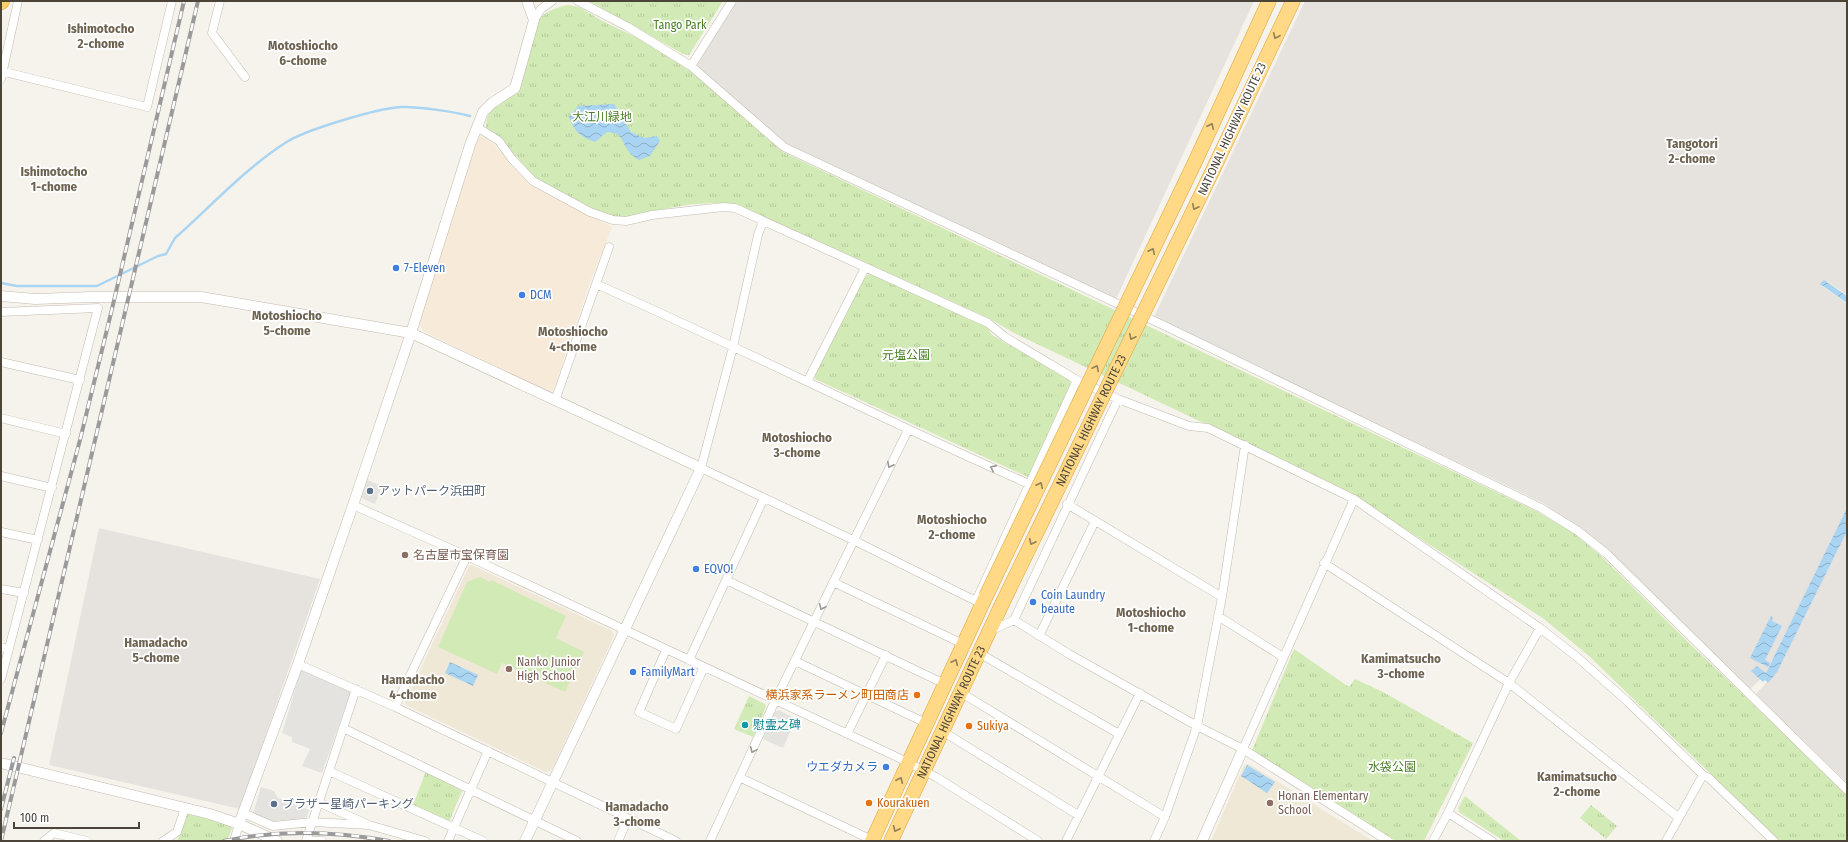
<svg xmlns="http://www.w3.org/2000/svg" width="1848" height="842" viewBox="0 0 1848 842" font-family="'Fira Sans Condensed','Noto Sans JP',sans-serif">
	<style>
		.commercial { fill: #f7ead8 }
		.industrial { fill: #e6e2dd }
		.education { fill: #efe8d6 }
		.green { fill: #d2eab5 }
		.park { fill: url(#park-tufts) }
		.parking { fill: #e5e3e0 }
		.water { fill: url(#water-waves) }
		.lines { fill: none; stroke-linecap: round; stroke-linejoin: round }
		.stream { stroke: #a9d4f2; stroke-width: 2.5 }
		.minor-casing { stroke: #c2bbae; stroke-width: 9 }
		.tertiary-casing { stroke: #c2bbae; stroke-width: 11 }
		.trunk-casing { stroke: #e0a43c; stroke-width: 15 }
		.motorway-casing { stroke: #e0a43c; stroke-width: 16 }
		.minor { stroke: #fff; stroke-width: 8 }
		.tertiary { stroke: #fff; stroke-width: 10 }
		.trunk { stroke: #ffd985; stroke-width: 14 }
		.motorway { stroke: #ffcf6e; stroke-width: 15 }
		.rail-casing { stroke: #9a9a9a; stroke-width: 4 }
		.rail { stroke: #fff; stroke-width: 2.5; stroke-dasharray: 8; stroke-linecap: butt }
		.trunk-bridge-casing { stroke: #e0a43c; stroke-width: 15; stroke-linecap: butt }
		.trunk-bridge { stroke: #ffd985; stroke-width: 14 }
		.oneway { stroke: #938057 }
		.oneway2 { stroke: #9c9892 }
		.shop-dot { fill: #3f7fe0; stroke: #fff; stroke-width: 1.5 }
		.service-dot { fill: #5c6f8a; stroke: #fff; stroke-width: 1.5 }
		.education-dot { fill: #8d6e63; stroke: #fff; stroke-width: 1.5 }
		.food-dot { fill: #e8710a; stroke: #fff; stroke-width: 1.5 }
		.culture-dot { fill: #0f9aa8; stroke: #fff; stroke-width: 1.5 }
		.labels { text-anchor: middle; stroke-width: 3.5; stroke-linejoin: round; paint-order: stroke }
		.park-label { font-size: 12px; fill: #4a7f2a; stroke: #fff }
		.street-label { font-size: 12px; fill: #4b4439; stroke: #fff }
		.shop-label { font-size: 12px; fill: #366cbe; stroke: #fff; text-anchor: start }
		.service-label { font-size: 12px; fill: #4e5e75; stroke: #fff; text-anchor: start }
		.education-label { font-size: 12px; fill: #785e54; stroke: #fff; text-anchor: start }
		.food-label { font-size: 12px; fill: #c56008; stroke: #fff; text-anchor: start }
		.culture-label { font-size: 12px; fill: #0d838f; stroke: #fff; text-anchor: start }
		.neighbourhood-label { font-size: 13px; font-weight: bold; fill: #6e6250; stroke: #fff }
	</style>
	<defs>
		<pattern id="park-tufts" width="24" height="20" patternUnits="userSpaceOnUse"><rect width="24" height="20" fill="#d2eab5"/><path d="M3 7l-1-3M5 7V3M7 7l1-3M15 17l-1-3M17 17v-4M19 17l1-3" fill="none" stroke="#b6ca9c"/></pattern>
		<pattern id="water-waves" width="16" height="10" patternUnits="userSpaceOnUse"><rect width="16" height="10" fill="#a9d4f2"/><path d="M0 5q4-4 8 0t8 0" fill="none" stroke="#8caec5"/></pattern>
	</defs>
	<rect width="100%" height="100%" fill="#f6f3ec"/>
	<path class="commercial" d="M481,136L488,139L502,153L511,165L530,185L612,227L591,280L553,391L549,392L423,331L419,323L478,138Z"/>
	<path class="industrial" d="M735,1H1254L1116,299L788,144L696,67L697,61Z
		M1305,1H1847V295L1827,281L1822,286L1847,304V508L1766,674L1750,689L1610,552L1580,528L1543,503L1154,317Z
		M1847,524V783L1756,694L1774,675Z
		M99,528L320,579L240,809L49,765Z"/>
	<path class="education" d="M472,565L612,631L614,636L552,770L546,772L406,705L405,702L469,566Z
		M1249,764L1373,841H1211L1244,765Z"/>
	<path class="green" d="M480,577L490,582L491,580L566,616L556,638L584,652L565,692L502,663L497,674L438,647L467,582Z"/>
	<path class="park" d="M589,1H723L689,55L683,54Z
		M568,5L579,7L604,22L636,37L695,74L783,152L1538,512L1575,534L1601,556L1691,645L1847,794V841H1780L1589,656L1544,619L1345,490L1016,334L990,319L743,207C709,196 660,210 625,218L612,217L591,208L536,179L501,139L486,129C485,107 503,101 519,91C523,79 534,25 540,18C548,10 558,7 568,5Z
		M869,274L882,278L987,327L992,335L1069,379L1071,384L1028,477L815,379L814,374L862,280Z
		M1294,649L1349,687L1355,679L1383,692L1473,743L1424,841H1396L1251,753Z
		M749,696L765,704L766,707L753,737L734,729Z
		M426,771L462,791L449,822L413,805Z
		M1465,796L1521,841H1504L1459,812L1458,808Z
		M1591,805L1617,826L1606,839L1580,818Z
		M188,814L233,826L227,841H177Z"/>
	<path class="parking" d="M365,479L382,486L375,504L359,497Z
		M301,670L351,691L322,773L302,766L310,749L292,742V737L282,733Z
		M779,710L796,719L783,748L763,739L775,712Z
		M261,787L274,791L278,798L309,810L306,820L272,823L253,813Z"/>
	<path class="water" d="M614,104L631,132L644,138L657,136L660,141L650,156L639,160C636,158 631,155 629,152C620,140 624,133 607,132L595,142C580,137 574,131 569,117L578,106Z
		M1824,280L1847,296V303L1820,284Z
		M1847,508V531L1777,672L1768,683L1765,680L1763,682L1751,671L1757,666L1766,673Z
		M1771,616L1773,618L1772,621L1782,626L1765,660L1770,663L1768,667L1750,658Z
		M450,662L478,675L473,686L445,673Z
		M1247,765L1275,782L1267,793L1241,776Z"/>
	<g class="lines">
		<path class="stream" d="M1,283L17,286H97L158,256L166,254L175,238C211,206 245,169 285,143C304,130 379,108 401,107C416,106 455,112 470,116"/>
		<g class="minor-casing">
			<path id="minor" d="M220,1L212,33L245,77
				M578,1L628,27L691,66L784,147L1165,326L1541,508L1578,531L1607,554L1847,790
				M534,20L541,9L552,1
				M691,66L732,1
				M1,71L147,107L172,1
				M1,79L18,1
				M477,127L499,141L512,159L533,181L590,212L613,220L626,221L652,215L723,207L735,208L988,323L1005,337L1077,380L1118,399L1189,426L1208,428L1354,499L1540,628L1577,657L1628,702L1703,775L1709,778L1774,841
				M763,221L758,235L733,347L701,468L853,540L976,601L982,606
				M596,284C741,348 883,420 1029,484
				M1,312L98,308L1,679
				M1,362L80,380
				M808,380L865,268
				M555,401L609,247
				M1,418L66,434
				M1,476L52,488
				M1067,504L1222,597
				M353,505L467,556L897,757L936,777L1038,841
				M1,532L38,540
				M1324,563L1509,683L1678,817
				M726,580L945,684
				M833,582L963,644
				M1,589L24,593
				M976,601L1077,380
				M1218,616L1283,657
				M1014,620L1069,654L1197,726L1243,749L1388,841
				M990,631L1014,620L1118,399
				M1039,636L1095,521
				M1,647L9,649
				M666,650L639,712L676,729L704,667
				M979,653L1119,734
				M689,660L764,498
				M795,661L926,723
				M298,664L395,707L676,841
				M960,692L1165,817
				M395,707L467,556
				M343,728L577,841
				M942,731L1078,815
				M847,734L886,655
				M1243,749L1354,499
				M329,771L483,841
				M741,778L872,840
				M318,802L369,825L425,841
				M243,813L273,826L312,822L369,825
				M1448,813L1492,841
				M307,840L322,841
				M44,841L54,833L87,841
				M163,841L177,832L185,808
				M234,841L239,824
				M306,841L356,689
				M448,841L488,751
				M618,841L628,819
				M710,841L775,701L908,430
				M1066,841L1140,693
				M1154,841L1165,817L1197,726L1222,597L1245,445
				M1433,841L1448,813L1509,683L1540,628
				M1666,841L1703,775"/>
		</g>
		<g class="tertiary-casing">
			<path id="tertiary" d="M1,296L35,299L92,297H201L411,333L701,468L525,841
				M1,763L210,814L239,824L277,841
				M239,824L298,664L353,505L411,333L470,145L483,112L492,103L515,88L534,20L527,1
				M1202,841L1243,749"/>
		</g>
		<g class="trunk-casing">
			<g id="trunk">
				<path d="M1195,162L1269,1"/>
				<path d="M1212,172L1293,1"/>
				<path d="M872,841L986,596"/>
				<path id="s1" d="M891,841L1002,604"/>
			</g>
		</g>
		<g class="motorway-casing">
			<path id="motorway" d="M1,2L2,1"/>
		</g>
		<use href="#minor" class="minor"/>
		<use href="#tertiary" class="tertiary"/>
		<use href="#trunk" class="trunk"/>
		<use href="#motorway" class="motorway"/>
		<g class="rail-casing">
			<path id="rail" d="M1,733L80,440L112,309L184,1
				M1,809L14,758
				M1,841L198,1
				M224,841C280,829 334,831 389,841"/>
		</g>
		<use href="#rail" class="rail"/>
		<g class="trunk-bridge-casing">
			<g id="trunk-bridge">
				<path d="M986,596L1195,162"/>
				<path id="s2" d="M1002,604L1212,172"/>
			</g>
		</g>
		<use href="#trunk-bridge" class="trunk-bridge"/>
	</g>
	<defs><path id="oneway-chevron" d="M-2-3.5L2.5 0L-2 3.5" fill="none" stroke-width="1.6" stroke-linecap="round" stroke-linejoin="round"/></defs>
	<g class="oneway">
		<use href="#oneway-chevron" transform="translate(1276 36) rotate(115)"/>
		<use href="#oneway-chevron" transform="translate(1211 126) rotate(-65)"/>
		<use href="#oneway-chevron" transform="translate(1195 207) rotate(116)"/>
		<use href="#oneway-chevron" transform="translate(1152 251) rotate(-64)"/>
		<use href="#oneway-chevron" transform="translate(1132 337) rotate(116)"/>
		<use href="#oneway-chevron" transform="translate(1096 368) rotate(-64)"/>
		<use href="#oneway-chevron" transform="translate(1040 485) rotate(-64)"/>
		<use href="#oneway-chevron" transform="translate(1032 542) rotate(116)"/>
		<use href="#oneway-chevron" transform="translate(955 662) rotate(-64)"/>
		<use href="#oneway-chevron" transform="translate(900 780) rotate(-65)"/>
		<use href="#oneway-chevron" transform="translate(896 829) rotate(115)"/>
	</g>
	<g class="oneway2">
		<use href="#oneway-chevron" transform="translate(890 465) rotate(117)"/>
		<use href="#oneway-chevron" transform="translate(993 468) rotate(-156)"/>
		<use href="#oneway-chevron" transform="translate(822 607) rotate(115)"/>
		<use href="#oneway-chevron" transform="translate(753 750) rotate(114)"/>
	</g>
	<g class="shop-dot">
		<circle cx="396" cy="268" r="4"/>
		<circle cx="522" cy="295" r="4"/>
		<circle cx="696" cy="569" r="4"/>
		<circle cx="1033" cy="602" r="4"/>
		<circle cx="633" cy="672" r="4"/>
		<circle cx="886" cy="767" r="4"/>
	</g>
	<g class="service-dot">
		<circle cx="370" cy="491" r="4"/>
		<circle cx="274" cy="804" r="4"/>
	</g>
	<g class="education-dot">
		<circle cx="405" cy="555" r="4"/>
		<circle cx="509" cy="669" r="4"/>
		<circle cx="1270" cy="803" r="4"/>
	</g>
	<g class="food-dot">
		<circle cx="917" cy="695" r="4"/>
		<circle cx="969" cy="726" r="4"/>
		<circle cx="869" cy="803" r="4"/>
	</g>
	<circle class="culture-dot" cx="745" cy="725" r="4"/>
	<g class="labels">
		<g class="park-label">
			<text x="680" y="29">Tango Park</text>
			<text x="602" y="121">大江川緑地</text>
			<text x="906" y="359">元塩公園</text>
			<text x="1392" y="771">水袋公園</text>
		</g>
		<g class="street-label">
			<text transform="translate(1232 129) rotate(-65)" y="4">NATIONAL HIGHWAY ROUTE 23</text>
			<text dy="4" stroke="none"><textPath href="#s2" startOffset="204">NATIONAL HIGHWAY ROUTE 23</textPath></text>
			<text dy="4" stroke="none"><textPath href="#s1" startOffset="142">NATIONAL HIGHWAY ROUTE 23</textPath></text>
		</g>
		<g class="shop-label">
			<text x="404" y="272">7-Eleven</text>
			<text x="530" y="299">DCM</text>
			<text x="704" y="573">EQVO!</text>
			<text x="1041" y="599">Coin Laundry<tspan x="1041" dy="14">beaute</tspan></text>
			<text x="641" y="676">FamilyMart</text>
			<text x="878" y="771" text-anchor="end">ウエダカメラ</text>
		</g>
		<g class="service-label">
			<text x="378" y="495">アットパーク浜田町</text>
			<text x="282" y="808">ブラザー星崎パーキング</text>
		</g>
		<g class="education-label">
			<text x="413" y="559">名古屋市宝保育園</text>
			<text x="517" y="666">Nanko Junior<tspan x="517" dy="14">High School</tspan></text>
			<text x="1278" y="800">Honan Elementary<tspan x="1278" dy="14">School</tspan></text>
		</g>
		<g class="food-label">
			<text x="909" y="699" text-anchor="end">横浜家系ラーメン町田商店</text>
			<text x="977" y="730">Sukiya</text>
			<text x="877" y="807">Kourakuen</text>
		</g>
		<g class="culture-label">
			<text x="753" y="729">慰霊之碑</text>
		</g>
		<g class="neighbourhood-label">
			<text x="101" y="33">Ishimotocho<tspan x="101" dy="15">2-chome</tspan></text>
			<text x="303" y="50">Motoshiocho<tspan x="303" dy="15">6-chome</tspan></text>
			<text x="1692" y="148">Tangotori<tspan x="1692" dy="15">2-chome</tspan></text>
			<text x="54" y="176">Ishimotocho<tspan x="54" dy="15">1-chome</tspan></text>
			<text x="287" y="320">Motoshiocho<tspan x="287" dy="15">5-chome</tspan></text>
			<text x="573" y="336">Motoshiocho<tspan x="573" dy="15">4-chome</tspan></text>
			<text x="797" y="442">Motoshiocho<tspan x="797" dy="15">3-chome</tspan></text>
			<text x="952" y="524">Motoshiocho<tspan x="952" dy="15">2-chome</tspan></text>
			<text x="1151" y="617">Motoshiocho<tspan x="1151" dy="15">1-chome</tspan></text>
			<text x="156" y="647">Hamadacho<tspan x="156" dy="15">5-chome</tspan></text>
			<text x="1401" y="663">Kamimatsucho<tspan x="1401" dy="15">3-chome</tspan></text>
			<text x="413" y="684">Hamadacho<tspan x="413" dy="15">4-chome</tspan></text>
			<text x="1577" y="781">Kamimatsucho<tspan x="1577" dy="15">2-chome</tspan></text>
			<text x="637" y="811">Hamadacho<tspan x="637" dy="15">3-chome</tspan></text>
		</g>
	</g>
	<rect width="1848" height="842" fill="none" stroke="#4b4439" stroke-width="4"/>
	<path d="M14 822v6h125v-6" fill="none" stroke="#4b4439" stroke-width="2"/>
	<text x="20" y="822" font-size="12" fill="#4b4439" stroke="#ffffff" stroke-width="3" paint-order="stroke">100 m</text>
</svg>
